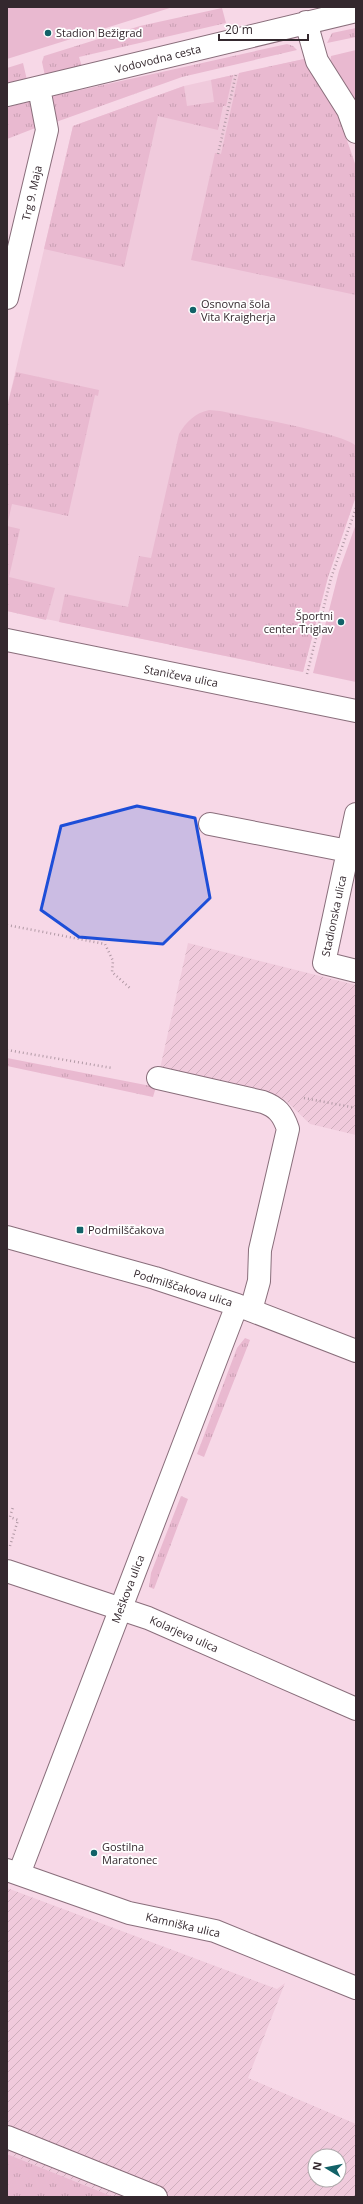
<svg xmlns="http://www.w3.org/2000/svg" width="363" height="2204" viewBox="0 0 363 2204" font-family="'Open Sans',sans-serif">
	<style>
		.built { fill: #f0cadc }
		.industrial { fill: url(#industrial-furrows); fill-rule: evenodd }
		.grass { fill: url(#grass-tufts) }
		.pitch { fill: #e9b9d0 }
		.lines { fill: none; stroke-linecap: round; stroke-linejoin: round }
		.minor-casing { stroke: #896e7b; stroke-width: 24 }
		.path { stroke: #b199a5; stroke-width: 2.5; stroke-dasharray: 1 3; stroke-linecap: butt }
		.minor { stroke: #fff; stroke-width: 22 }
		.marked { fill: #1d4ed8; fill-opacity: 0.2; stroke: #1d4ed8; stroke-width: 3; stroke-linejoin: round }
		.poi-dot { fill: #126268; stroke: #fff; stroke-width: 1.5 }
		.labels { text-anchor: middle; stroke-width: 3.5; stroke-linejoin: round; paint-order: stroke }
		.poi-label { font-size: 11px; fill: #34282e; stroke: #fff; text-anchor: start }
		.street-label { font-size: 11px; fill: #34282e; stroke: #fff }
	</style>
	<defs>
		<pattern id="industrial-furrows" width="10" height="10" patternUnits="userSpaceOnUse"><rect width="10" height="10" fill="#f0cadc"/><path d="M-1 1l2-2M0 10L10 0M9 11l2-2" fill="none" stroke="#ceaebd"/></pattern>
		<pattern id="grass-tufts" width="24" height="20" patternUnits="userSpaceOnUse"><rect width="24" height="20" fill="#e9b9d0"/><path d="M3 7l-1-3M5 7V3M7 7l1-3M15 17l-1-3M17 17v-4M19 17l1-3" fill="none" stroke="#c89fb3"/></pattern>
	</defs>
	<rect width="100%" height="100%" fill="#f7d8e7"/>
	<path class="built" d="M304,59L350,148L356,167V496L328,577L303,672L7,611V407L73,126L184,86Z"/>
	<path class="industrial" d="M188,943L356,985V1135L310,1124L284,1099L274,1095L159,1073Z
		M7,1888L277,1989L285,1983L248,2078L356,2124V2197H114L7,2154ZM315,2156H339V2180H315Z"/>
	<path class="grass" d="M222,8L226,23L79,57L82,67L45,76L42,62L44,56L140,26Z
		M356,28V37L327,43L332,33Z
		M287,44L293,46L297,50L182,77L56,122L49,97Z
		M304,59L337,111L356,167V295L191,260L215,153L221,154L239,73Z
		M23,63L27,80L7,84V68Z
		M233,75L226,106H223L218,130L158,116L124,267L44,249L73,126L184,86L187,106L214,102L211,80Z
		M33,101L38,127L7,139V107Z
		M16,372L99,390L98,396L95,395L68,516L12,504L7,526L20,529L9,577L55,588L46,620L7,611V407Z
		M209,410L220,411C244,416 343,433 356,446V496L328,577L303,672L59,622L65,594L128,607L139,556L151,558L179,434C186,422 195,413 209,410Z
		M7,1058L156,1087L153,1097L7,1066Z
		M245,1338L250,1340L204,1457L197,1454L237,1348Z
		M181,1496L188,1499L154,1589L149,1587L151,1573Z
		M7,2154L114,2197H7Z"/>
	<path class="pitch" d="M7,7H173L7,59Z
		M356,50V107L330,63L331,56Z
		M356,524V682L313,673L339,571Z"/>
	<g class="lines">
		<g class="minor-casing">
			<path id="minor" d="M306,22L317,61L348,110L356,132
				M7,95L356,11
				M7,298L47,130L39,88
				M7,640L356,711
				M356,814L324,963L356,971
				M210,824L348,851
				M158,1078L263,1102C277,1107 283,1114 288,1129L260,1250L259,1281L251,1310
				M7,1237L155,1278L237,1305L356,1351
				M7,1571L148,1618L356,1709
				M7,1870L129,1913L215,1931L356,1988
				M19,1874L237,1305
				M7,2137L156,2197"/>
		</g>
		<path class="path" d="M218,154L236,74
			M307,674L331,578L356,508
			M7,925L105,944L113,961L112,972L131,989
			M7,1050L112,1068
			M304,1098L356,1108
			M10,1546L18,1520L10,1517L13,1507"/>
		<use href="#minor" class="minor"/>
	</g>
	<path class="marked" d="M137,806L195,818L210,898L163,944L79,937L41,910L61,826Z"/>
	<g class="poi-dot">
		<circle cx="48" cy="33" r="4"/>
		<circle cx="193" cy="310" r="4"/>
		<circle cx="341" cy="622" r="4"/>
		<rect x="76" y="1226" width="8" height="8" rx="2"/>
		<circle cx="94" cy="1853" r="4"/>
	</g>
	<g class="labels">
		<g class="poi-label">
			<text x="56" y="37">Stadion Bežigrad</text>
			<text x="201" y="308">Osnovna šola<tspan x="201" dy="13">Vita Kraigherja</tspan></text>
			<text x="333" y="620" text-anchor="end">Športni<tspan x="333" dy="13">center Triglav</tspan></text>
			<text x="88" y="1234">Podmilščakova</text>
			<text x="102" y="1851">Gostilna<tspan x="102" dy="13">Maratonec</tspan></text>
		</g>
		<g class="street-label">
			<text transform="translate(158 59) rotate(-14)" y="4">Vodovodna cesta</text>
			<text transform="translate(32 193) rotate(-77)" y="4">Trg 9. Maja</text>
			<text transform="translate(181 676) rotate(11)" y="4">Staničeva ulica</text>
			<text transform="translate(334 916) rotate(-78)" y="4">Stadionska ulica</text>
			<text transform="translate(183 1288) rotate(17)" y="4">Podmilščakova ulica</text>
			<text transform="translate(128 1589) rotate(-69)" y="4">Meškova ulica</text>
			<text transform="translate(184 1634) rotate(24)" y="4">Kolarjeva ulica</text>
			<text transform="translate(183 1925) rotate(13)" y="4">Kamniška ulica</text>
		</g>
	</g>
	<rect width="363" height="2204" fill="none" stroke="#34282e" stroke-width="16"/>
	<g transform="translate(327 2168) rotate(280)"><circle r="19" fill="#ffffff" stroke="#aea9ab"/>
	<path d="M0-3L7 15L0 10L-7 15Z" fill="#126268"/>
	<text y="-6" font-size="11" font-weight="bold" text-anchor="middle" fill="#34282e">N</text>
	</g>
	<path d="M219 34v6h89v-6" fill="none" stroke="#34282e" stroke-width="2"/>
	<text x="225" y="34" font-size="12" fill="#34282e" stroke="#ffffff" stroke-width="3" paint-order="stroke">20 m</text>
</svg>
